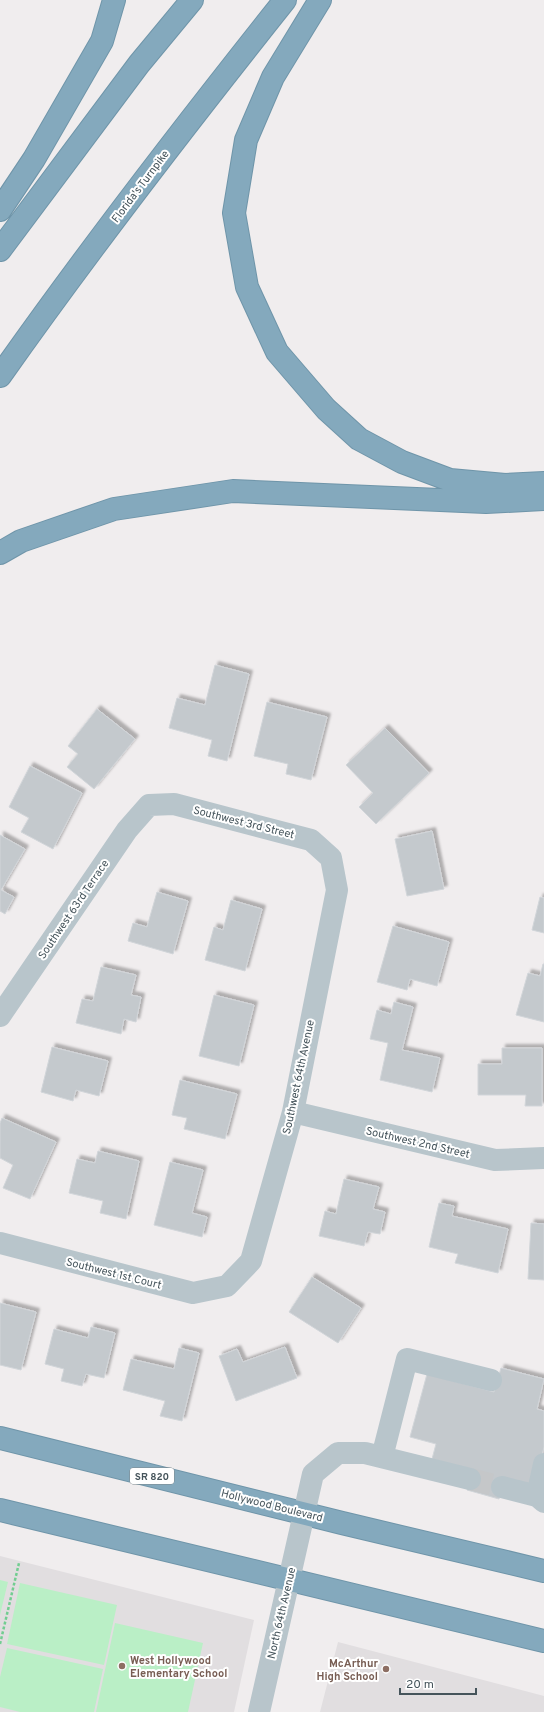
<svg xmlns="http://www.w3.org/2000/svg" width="544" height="1712" viewBox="0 0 544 1712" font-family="Overpass,sans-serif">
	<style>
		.education { fill: #e1dee0 }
		.green { fill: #baefc6 }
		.building { fill: #c4c9cd; stroke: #d1d5d9; filter: url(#shadow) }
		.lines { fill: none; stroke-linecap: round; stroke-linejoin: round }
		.minor-tunnel { stroke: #c5c7c9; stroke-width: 22; stroke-dasharray: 22 11; stroke-linecap: butt }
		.highway-casing { stroke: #6f95a9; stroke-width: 24 }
		.path { stroke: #72cd91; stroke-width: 2.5; stroke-dasharray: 3 2; stroke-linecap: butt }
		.minor { stroke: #b8c5cb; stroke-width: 22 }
		.highway { stroke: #84a9bd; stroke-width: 22 }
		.education-dot { fill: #8d6e63; stroke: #fff; stroke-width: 1.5 }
		.labels { text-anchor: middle; stroke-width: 4; stroke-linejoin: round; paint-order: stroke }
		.shield { fill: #fff; stroke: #7d878c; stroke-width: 1 }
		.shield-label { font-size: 10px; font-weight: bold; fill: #45545b }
		.street-label { font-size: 11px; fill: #45545b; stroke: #fff }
		.education-label { font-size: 11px; font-weight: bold; fill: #785e54; stroke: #fff; text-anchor: start }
	</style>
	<defs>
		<filter id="shadow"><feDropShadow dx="3.5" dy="-3.5" stdDeviation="1" flood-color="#0004"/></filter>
	</defs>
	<rect width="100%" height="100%" fill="#f0edee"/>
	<path class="education" d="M0,1556L254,1620L234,1712H0Z
		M338,1642L544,1696V1712H320Z"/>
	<path class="green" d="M0,1580L8,1582L0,1615Z
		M20,1583L117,1605L104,1665L7,1644Z
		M115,1623L203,1643L188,1712H96Z
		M7,1648L103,1669L94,1712H20L0,1707V1677Z"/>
	<path class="building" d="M215,665L249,674L227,761L208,756L212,740L169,728L177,698L205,705Z
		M267,702L327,717L311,780L286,774L288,764L254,756Z
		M97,709L135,739L94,789L67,767L78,754L68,746Z
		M385,728L429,773L376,824L359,807L373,793L346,765Z
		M30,766L82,793L53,849L21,832L29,818L9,807Z
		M432,831L444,889L407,896L395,839Z
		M0,835L25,849L1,890L14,897L5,914L0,911Z
		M157,892L188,901L173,954L128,941L133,923L147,927Z
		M540,897L544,898V933L532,930Z
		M231,900L262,909L245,971L205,960L214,927L223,930Z
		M393,926L449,942L437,986L410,979L407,990L377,982Z
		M543,964H544V1022L516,1015L528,973L540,976Z
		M101,967L136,975L131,995L141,997L136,1022L124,1019L121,1034L76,1023L82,999L93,1001Z
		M214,995L254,1005L239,1066L199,1056Z
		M394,1002L413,1007L402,1050L440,1058L432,1092L380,1080L388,1043L370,1039L377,1010L391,1014Z
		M52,1047L108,1061L99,1096L76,1090L73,1101L41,1092Z
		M502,1048H542V1106H525L526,1095H478V1064H502Z
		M180,1080L237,1094L225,1139L184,1129L187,1118L172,1115Z
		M2,1118L56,1142L30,1199L3,1188L13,1165L0,1158V1123Z
		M98,1151L139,1161L126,1219L100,1213L103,1201L69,1193L77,1159L95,1163Z
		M170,1162L203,1170L192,1213L207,1217L202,1237L154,1225Z
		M344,1179L379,1187L373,1209L385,1212L380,1234L368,1232L364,1246L319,1236L325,1211L336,1214Z
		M439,1203L454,1206L452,1216L508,1229L498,1273L455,1263L458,1254L429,1247Z
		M531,1223L544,1224V1280L528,1279Z
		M312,1277L361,1308L338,1343L289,1312Z
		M0,1303L36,1312L21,1370L0,1365Z
		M91,1327L115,1333L104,1378L86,1374L82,1386L61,1381L64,1369L45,1364L54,1329L88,1338Z
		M285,1347L297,1378L236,1401L219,1356L237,1349L243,1362Z
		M179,1348L199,1353L182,1421L160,1416L165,1401L123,1390L131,1359L174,1369Z
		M501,1368L544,1379L537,1409L544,1411V1447L534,1487L504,1479L499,1499L467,1490L473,1470L432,1459L436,1444L410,1437L427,1374L494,1392Z"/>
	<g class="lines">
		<path class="minor-tunnel" d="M470,1479L502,1487"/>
		<g class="highway-casing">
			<path id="highway" d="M320,0L273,77L246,140L234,213L247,287L277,352L326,409L359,439L402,462L450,480L505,485L544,483
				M0,210L34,159L102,41L114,0
				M0,250L139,64L192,0
				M0,376C91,247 187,123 285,0
				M0,553L21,541L114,509L233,491L486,502L544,499
				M0,1438L342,1523L544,1571
				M0,1510L544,1641"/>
		</g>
		<path class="path" d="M0,1644L19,1563"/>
		<path class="minor" d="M0,1016L127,830L149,805L174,804L311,840L331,858L337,890L293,1112L251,1261L227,1286L193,1293L0,1243
			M293,1112L495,1160L544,1158
			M382,1457L407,1359L491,1380
			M502,1487L537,1496L544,1502
			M537,1496L544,1464
			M259,1712L313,1474L338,1453H365L470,1479"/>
		<use href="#highway" class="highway"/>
	</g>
	<g class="education-dot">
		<circle cx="122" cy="1666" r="4"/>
		<circle cx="386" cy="1669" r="4"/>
	</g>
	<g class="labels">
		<rect class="shield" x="130" y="1468" width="44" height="16" rx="3"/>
		<g class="shield-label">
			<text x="152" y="1480">SR 820</text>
		</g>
		<g class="street-label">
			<text transform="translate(140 186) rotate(-53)" y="4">Florida's Turnpike</text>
			<text transform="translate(244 822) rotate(14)" y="4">Southwest 3rd Street</text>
			<text transform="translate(73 909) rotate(-56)" y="4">Southwest 63rd Terrace</text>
			<text transform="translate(298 1077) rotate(-78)" y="4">Southwest 64th Avenue</text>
			<text transform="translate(418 1142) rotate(13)" y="4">Southwest 2nd Street</text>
			<text transform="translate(114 1273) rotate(14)" y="4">Southwest 1st Court</text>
			<text transform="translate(272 1505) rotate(14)" y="4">Hollywood Boulevard</text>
			<text transform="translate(281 1613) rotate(-77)" y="4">North 64th Avenue</text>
		</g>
		<g class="education-label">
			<text x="130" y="1664">West Hollywood<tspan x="130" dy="13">Elementary School</tspan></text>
			<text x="378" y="1667" text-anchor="end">McArthur<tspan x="378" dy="13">High School</tspan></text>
		</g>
	</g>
	<path d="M400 1688v6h76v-6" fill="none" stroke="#45545b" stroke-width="2"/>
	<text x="406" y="1688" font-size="12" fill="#45545b" stroke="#ffffff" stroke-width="3" paint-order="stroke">20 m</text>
</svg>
